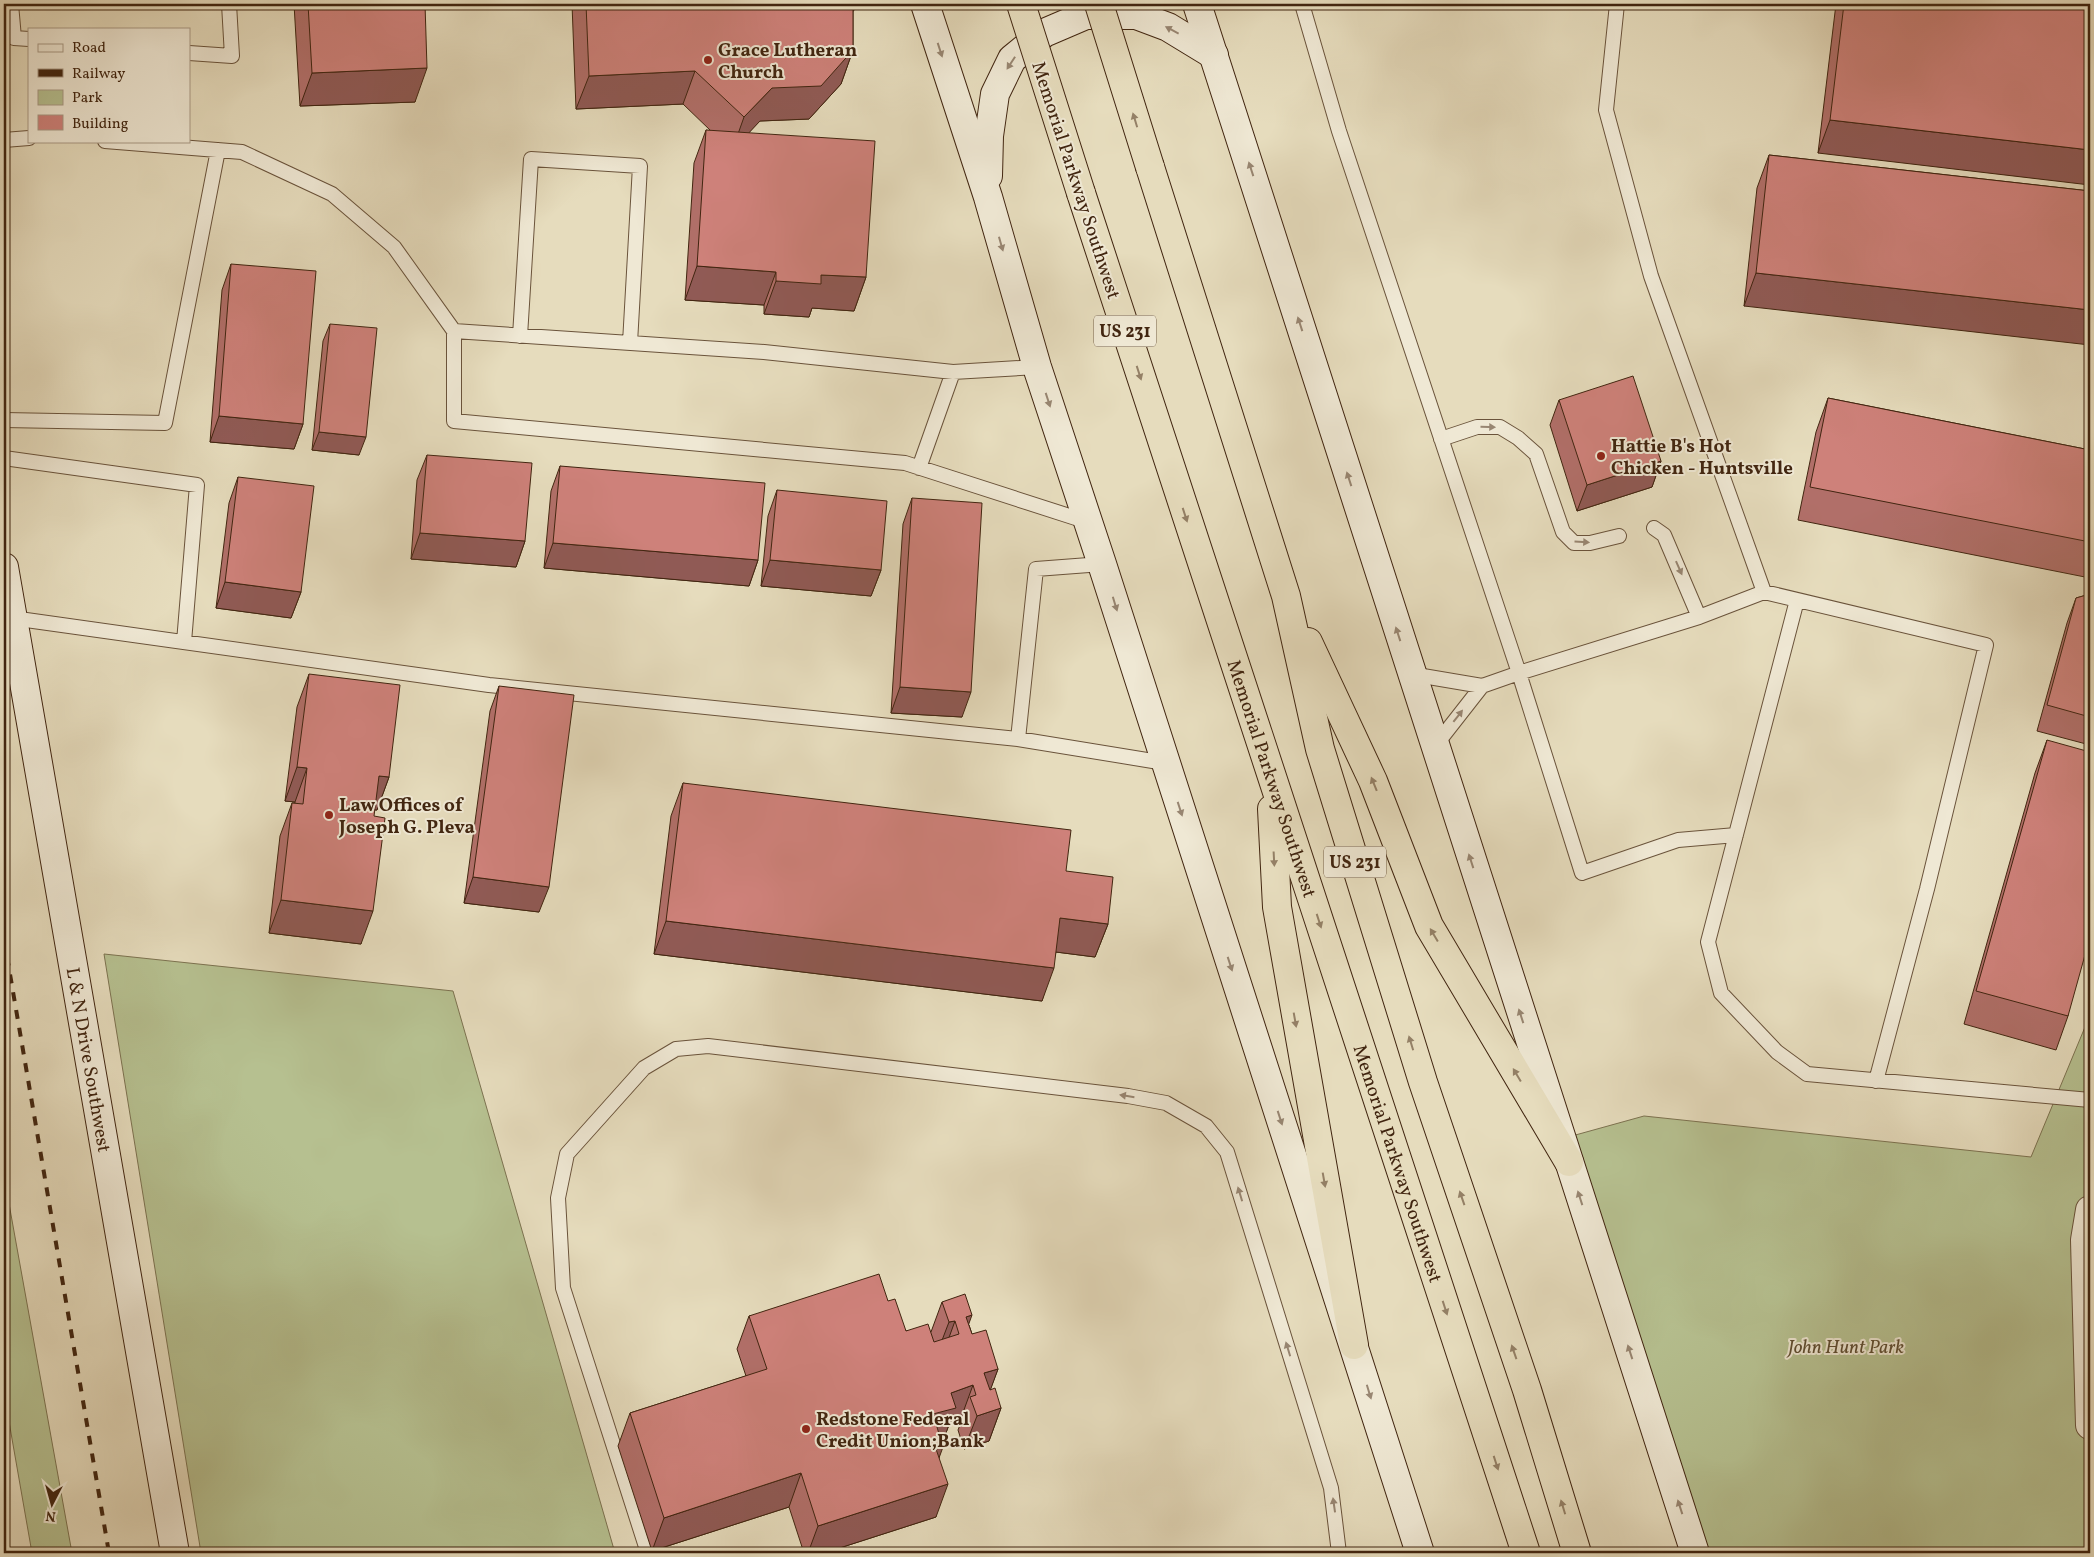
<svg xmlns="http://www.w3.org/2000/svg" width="2094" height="1557" viewBox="0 0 2094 1557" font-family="Vollkorn,serif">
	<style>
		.green { fill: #b6c090; stroke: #7c7250 }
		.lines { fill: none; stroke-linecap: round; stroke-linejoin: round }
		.lane-casing { stroke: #6a533b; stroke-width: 16 }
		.street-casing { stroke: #6a533b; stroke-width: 30 }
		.secondary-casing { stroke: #412510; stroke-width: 30 }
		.highway-casing { stroke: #412510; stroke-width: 30 }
		.lane { stroke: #efe8d4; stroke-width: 14 }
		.street { stroke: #efe8d4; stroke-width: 28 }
		.secondary { stroke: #efe8d4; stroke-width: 28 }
		.highway { stroke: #e6dcbd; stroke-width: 28 }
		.rail { stroke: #412510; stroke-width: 4; stroke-dasharray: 9 9; stroke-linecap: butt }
		.highway-bridge-casing { stroke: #412510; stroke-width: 30; stroke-linecap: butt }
		.highway-bridge { stroke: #e6dcbd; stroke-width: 28 }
		.wall { fill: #b16f69; stroke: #412510 }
		.shaded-wall { fill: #905a55; stroke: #412510 }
		.building { fill: #ce817a; stroke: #412510 }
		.oneway { fill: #988672 }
		.oneway2 { fill: #948066 }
		.poi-dot { fill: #8f2418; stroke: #efe8d4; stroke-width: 2 }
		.labels { text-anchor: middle; stroke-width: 4; stroke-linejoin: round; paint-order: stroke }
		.shield { fill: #efe8d4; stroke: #75604b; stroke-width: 1 }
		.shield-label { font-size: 18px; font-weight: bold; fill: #412510 }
		.poi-label { font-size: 19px; font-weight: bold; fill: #412510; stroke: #efe8d4; text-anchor: start }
		.street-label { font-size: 19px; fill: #412510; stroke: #efe8d4 }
		.park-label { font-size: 19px; font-style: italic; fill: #5e4c30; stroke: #efe8d4 }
	</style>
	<rect width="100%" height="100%" fill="#e6dcbd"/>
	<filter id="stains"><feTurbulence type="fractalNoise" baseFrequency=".004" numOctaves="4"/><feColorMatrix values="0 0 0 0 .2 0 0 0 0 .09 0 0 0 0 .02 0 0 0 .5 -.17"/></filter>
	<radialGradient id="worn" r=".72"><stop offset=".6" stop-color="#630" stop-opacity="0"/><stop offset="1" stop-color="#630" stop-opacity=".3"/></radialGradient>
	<path class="green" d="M104,954L453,991L615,1553H201Z
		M2090,1015V1553H1695L1561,1139L1644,1116L2031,1157Z
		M4,1173L6,1187L72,1553H32L4,1393Z"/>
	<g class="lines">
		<g class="lane-casing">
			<path id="lane" d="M11,4L14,38L29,39
				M1302,4L1339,131L1519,673L1699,617L1764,592L1986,645L1927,889L1876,1081
				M1617,4L1606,110L1651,276L1764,592
				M189,53L232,56L229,4
				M4,140L29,138
				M105,141L242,152L332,194L394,247L454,331L764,352L953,372L1037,367
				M454,331V421L905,463L1088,522
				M520,336L531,159L640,166L630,343
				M4,420L165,423L218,150
				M1441,439L1477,427H1500L1518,438L1536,454L1563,532L1574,543H1590L1619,536
				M4,458L197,485L184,642
				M919,468L953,372
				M1654,528L1664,535L1699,617
				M1797,600L1708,942L1721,993L1777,1052L1807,1074L2090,1100
				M12,618L489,685L1018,739L1165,763
				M1411,674L1482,686L1519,673L1582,873L1678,840L1736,835
				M1018,739L1036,569L1102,564
				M1435,746L1482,686
				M648,1553L563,1288L558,1198L567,1154L644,1068L676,1049L708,1046L1128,1096L1166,1103L1206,1126L1227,1152L1331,1488L1339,1553"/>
		</g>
		<g class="street-casing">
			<path id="street" d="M2090,1210L2085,1240L2090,1425"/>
		</g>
		<g class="secondary-casing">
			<g id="secondary">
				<path d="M925,4L988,197L1037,367L1102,564L1420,1553"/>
				<path d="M1197,4L1695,1553"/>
				<path d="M988,176L989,136L995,94L1012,59L1044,33L1086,15H1136L1168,27L1214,55"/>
				<path id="s1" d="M4,567L175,1553"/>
			</g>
		</g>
		<g class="highway-casing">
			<g id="highway">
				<path d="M1150,167L1286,596L1320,749L1423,1082L1527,1390L1577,1553"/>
				<path id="s2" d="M1081,193L1526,1553"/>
				<path d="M1308,642L1373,781L1429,926L1569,1162"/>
				<path d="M1272,809L1277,907L1354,1345"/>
			</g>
		</g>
		<use href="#lane" class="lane"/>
		<use href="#street" class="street"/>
		<use href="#secondary" class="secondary"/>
		<use href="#highway" class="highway"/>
		<path class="rail" d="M4,939L109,1553"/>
		<g class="highway-bridge-casing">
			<path id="highway-bridge" d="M1021,4L1081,193
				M1099,4L1150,167"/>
		</g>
		<use href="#highway-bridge" class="highway-bridge"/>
	</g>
	<path class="wall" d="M294,4H502L425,7L415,102L300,106Z
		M572,4H860L853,11V50L841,84L809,119L760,121L748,133L866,277L854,311L812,308L809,317L764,314V305L685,300L694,163L706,130L711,131L683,104L576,109Z
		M1836,4H2090L1818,153Z
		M1769,155L2090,191L1744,306L1757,188Z
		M231,264L303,424L294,449L210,442L222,290Z
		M330,324L359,455L312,450L323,341Z
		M1828,398L2090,450V578L1798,520L1816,432Z
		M1559,400L1661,461L1652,487L1577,511L1550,425Z
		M427,455L525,541L516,567L411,559L417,480Z
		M560,466L758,560L749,586L544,568L551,491Z
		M238,477L301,592L291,618L216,608L229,503Z
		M777,490L881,570L871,596L761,586L768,516Z
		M912,498L962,717L891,713L903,524Z
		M2090,594V745L2037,731L2067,623L2076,598Z
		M309,674L389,777L377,810H374L361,944L269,933L280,836L292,803H295V802L285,801L297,707Z
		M499,686L539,912L464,903L490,711Z
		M2047,740L2068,1016L2056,1050L1964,1024L2035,773Z
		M683,783L1066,871L1108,924L1095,957L1056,952L1042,1001L654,954L671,816Z
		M888,1301L906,1331L931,1332L942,1302L969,1325L972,1334L998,1369L990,1390L1001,1408L989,1441L964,1449L958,1430L962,1420L961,1418L950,1422L943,1441H942L939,1458L936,1517L824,1553H804L789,1507L652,1551L618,1446L630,1413L746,1376L737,1349L749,1316Z"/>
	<path class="shaded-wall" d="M413,4H502L412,7Z
		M845,4H860L835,30Z
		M853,50L841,84L809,119L760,121L732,151L744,117L772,88Z
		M427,68L415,102L300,106L312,73Z
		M695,71L683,104L576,109L589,76Z
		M1830,120L2090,150V185L1818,153Z
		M697,266L776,272L764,305L685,300Z
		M1756,273L2090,310V345L1744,306Z
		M821,275L866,277L854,311L812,308L809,317L764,314L776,281Z
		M219,416L303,424L294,449L210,442Z
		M319,432L366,437L359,455L312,450Z
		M1661,461L1652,487L1577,511L1587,485Z
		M420,533L525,541L516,567L411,559Z
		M553,543L758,560L749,586L544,568Z
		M770,560L881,570L871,596L761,586Z
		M225,582L301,592L291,618L216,608Z
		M900,687L971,692L962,717L891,713Z
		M297,767L307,768L295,802L285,801Z
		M379,776L389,777L377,810L367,809Z
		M473,877L549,887L539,912L464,903Z
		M281,900L373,911L361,944L269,933Z
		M1060,918L1108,924L1095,957L1048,951Z
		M666,921L1054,968L1042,1001L654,954Z
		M972,1315L960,1348L966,1317Z
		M955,1321L943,1354L936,1356L949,1322Z
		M998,1369L986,1402L984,1373Z
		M973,1385L961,1418L950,1422L943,1441L921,1447L933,1414L951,1393Z
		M1001,1408L989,1441L964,1449L977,1416Z
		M943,1447L931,1480L936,1449Z
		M801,1473L789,1507L652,1551L664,1518Z
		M948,1484L936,1517L824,1553H808L818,1526Z"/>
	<path class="building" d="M308,4H425L427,68L312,73Z
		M586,4H853V50L821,86L772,88L744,117L695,71L589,76Z
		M1844,4H2090V150L1830,120Z
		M706,130L875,141L866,277L821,275V284L776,281V272L697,266Z
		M1769,155L2090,191V310L1756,273Z
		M231,264L316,271L303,424L219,416Z
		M330,324L377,328L366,437L319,432Z
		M1633,376L1661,461L1587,485L1559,400Z
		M1828,398L2090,450V542L1810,487Z
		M427,455L532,463L525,541L420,533Z
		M560,466L765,483L758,560L553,543Z
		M238,477L314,486L301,592L225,582Z
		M777,490L887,501L881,570L770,560Z
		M912,498L982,503L971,692L900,687Z
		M2090,594V717L2047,705L2076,598Z
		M309,674L400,685L389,777L379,776L374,816L385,818L373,911L281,900L292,803L303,804L307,768L297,767Z
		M499,686L574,695L549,887L473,877Z
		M2047,740L2090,752V937L2068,1016L1976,991Z
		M683,783L1071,830L1066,871L1113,877L1108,924L1060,918L1054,968L666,921Z
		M879,1274L888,1301L895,1299L906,1331L928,1324L934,1342L959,1334L955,1321L949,1322L942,1302L965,1294L972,1315L966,1317L972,1334L986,1330L998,1369L984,1373L990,1390L995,1388L1001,1408L977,1416L970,1397L976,1395L973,1385L951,1393L956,1408L933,1414L943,1447L936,1449L948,1484L818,1526L801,1473L664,1518L630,1413L767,1369L749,1316Z"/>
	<defs><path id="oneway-solid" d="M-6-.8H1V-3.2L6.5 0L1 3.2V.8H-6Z" transform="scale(1.25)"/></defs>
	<g class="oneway">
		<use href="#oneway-solid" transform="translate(1172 30) rotate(-152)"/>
		<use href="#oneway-solid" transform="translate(940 50) rotate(72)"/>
		<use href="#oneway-solid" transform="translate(1011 63) rotate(123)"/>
		<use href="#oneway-solid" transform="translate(1251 169) rotate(-108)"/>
		<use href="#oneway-solid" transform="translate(1001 244) rotate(74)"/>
		<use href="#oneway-solid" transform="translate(1300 324) rotate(-108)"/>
		<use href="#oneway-solid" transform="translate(1048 400) rotate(72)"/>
		<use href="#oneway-solid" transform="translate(1488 427) rotate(1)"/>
		<use href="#oneway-solid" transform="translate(1349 479) rotate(-108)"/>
		<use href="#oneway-solid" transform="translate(1582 542) rotate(3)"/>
		<use href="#oneway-solid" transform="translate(1679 568) rotate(66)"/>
		<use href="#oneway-solid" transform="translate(1115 604) rotate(73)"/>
		<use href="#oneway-solid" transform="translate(1398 634) rotate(-108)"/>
		<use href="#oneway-solid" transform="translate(1458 716) rotate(-52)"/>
		<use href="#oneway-solid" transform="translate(1180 809) rotate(72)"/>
		<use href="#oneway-solid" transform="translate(1471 861) rotate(-108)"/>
		<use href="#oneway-solid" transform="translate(1230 964) rotate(72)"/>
		<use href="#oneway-solid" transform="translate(1521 1016) rotate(-108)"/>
		<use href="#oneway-solid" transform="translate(1127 1096) rotate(-171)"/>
		<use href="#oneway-solid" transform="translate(1280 1118) rotate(72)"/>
		<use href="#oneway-solid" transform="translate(1240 1194) rotate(-107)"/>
		<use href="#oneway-solid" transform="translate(1580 1198) rotate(-108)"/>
		<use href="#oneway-solid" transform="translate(1288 1349) rotate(-107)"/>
		<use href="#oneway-solid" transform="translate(1630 1352) rotate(-108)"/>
		<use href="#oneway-solid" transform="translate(1369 1392) rotate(73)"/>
		<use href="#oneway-solid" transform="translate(1334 1505) rotate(-98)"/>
		<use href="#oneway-solid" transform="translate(1680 1507) rotate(-108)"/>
	</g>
	<g class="oneway2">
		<use href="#oneway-solid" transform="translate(1135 120) rotate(-107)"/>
		<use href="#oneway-solid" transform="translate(1139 373) rotate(72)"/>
		<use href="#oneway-solid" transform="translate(1185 515) rotate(72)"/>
		<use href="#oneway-solid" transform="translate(1374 784) rotate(-112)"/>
		<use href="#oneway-solid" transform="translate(1274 859) rotate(87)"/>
		<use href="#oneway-solid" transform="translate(1319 921) rotate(72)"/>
		<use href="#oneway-solid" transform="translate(1434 935) rotate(-121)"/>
		<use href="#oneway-solid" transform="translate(1295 1020) rotate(80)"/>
		<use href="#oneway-solid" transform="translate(1411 1043) rotate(-107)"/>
		<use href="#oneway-solid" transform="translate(1517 1075) rotate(-121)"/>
		<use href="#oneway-solid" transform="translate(1324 1180) rotate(80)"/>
		<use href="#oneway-solid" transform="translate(1462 1198) rotate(-109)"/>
		<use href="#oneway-solid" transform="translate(1445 1308) rotate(72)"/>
		<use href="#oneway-solid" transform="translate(1514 1352) rotate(-109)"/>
		<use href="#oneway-solid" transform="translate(1496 1463) rotate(72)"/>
		<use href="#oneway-solid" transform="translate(1563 1507) rotate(-107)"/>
	</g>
	<g class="poi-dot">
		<circle cx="708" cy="60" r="5"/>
		<circle cx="1601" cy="456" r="5"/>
		<circle cx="329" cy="815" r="5"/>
		<circle cx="806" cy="1429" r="5"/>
	</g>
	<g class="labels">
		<g class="shield">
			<rect x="1094" y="315.5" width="62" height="31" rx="4"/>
			<rect x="1324" y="846.5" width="62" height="31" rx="4"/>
		</g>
		<g class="shield-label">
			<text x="1125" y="337">US 231</text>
			<text x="1355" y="868">US 231</text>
		</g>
		<g class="poi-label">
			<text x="718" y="56">Grace Lutheran<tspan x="718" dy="22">Church</tspan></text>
			<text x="1611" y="452">Hattie B's Hot<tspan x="1611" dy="22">Chicken - Huntsville</tspan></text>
			<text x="339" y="811">Law Offices of<tspan x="339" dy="22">Joseph G. Pleva</tspan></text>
			<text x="816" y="1425">Redstone Federal<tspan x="816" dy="22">Credit Union;Bank</tspan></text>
		</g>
		<g class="street-label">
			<text transform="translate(1077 180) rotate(72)" y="7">Memorial Parkway Southwest</text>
			<text dy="7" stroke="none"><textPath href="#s2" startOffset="616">Memorial Parkway Southwest</textPath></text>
			<text dy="7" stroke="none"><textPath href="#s1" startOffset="500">L &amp; N Drive Southwest</textPath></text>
			<text dy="7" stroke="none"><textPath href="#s2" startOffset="1021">Memorial Parkway Southwest</textPath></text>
		</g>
		<g class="park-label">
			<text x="1846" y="1353">John Hunt Park</text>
		</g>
	</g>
	<rect width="2094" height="1557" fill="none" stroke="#e6dcbd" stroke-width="20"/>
	<rect x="5" y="5" width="2084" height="1547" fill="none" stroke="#412510" stroke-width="2.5"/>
	<rect x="10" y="10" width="2074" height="1537" fill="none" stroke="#412510"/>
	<rect x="28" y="28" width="162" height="115" fill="#efe8d4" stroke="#a99a86"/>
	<rect x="38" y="44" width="25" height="8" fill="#efe8d4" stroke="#a99a86"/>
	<text x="72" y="52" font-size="15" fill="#412510">Road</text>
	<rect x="38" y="69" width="25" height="8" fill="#412510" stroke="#a99a86"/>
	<text x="72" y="78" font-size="15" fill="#412510">Railway</text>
	<rect x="38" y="90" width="25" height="15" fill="#b6c090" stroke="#a99a86"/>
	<text x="72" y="102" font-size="15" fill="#412510">Park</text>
	<rect x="38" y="115" width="25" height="15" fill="#ce817a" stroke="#a99a86"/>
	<text x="72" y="128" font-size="15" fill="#412510">Building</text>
	<g transform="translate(52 1504) rotate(186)" stroke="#efe8d4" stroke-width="4" paint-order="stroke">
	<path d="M0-4L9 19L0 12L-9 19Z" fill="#412510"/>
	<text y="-8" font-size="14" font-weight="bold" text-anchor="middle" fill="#412510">N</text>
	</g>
	<rect width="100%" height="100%" filter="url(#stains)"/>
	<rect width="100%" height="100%" fill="url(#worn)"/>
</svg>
